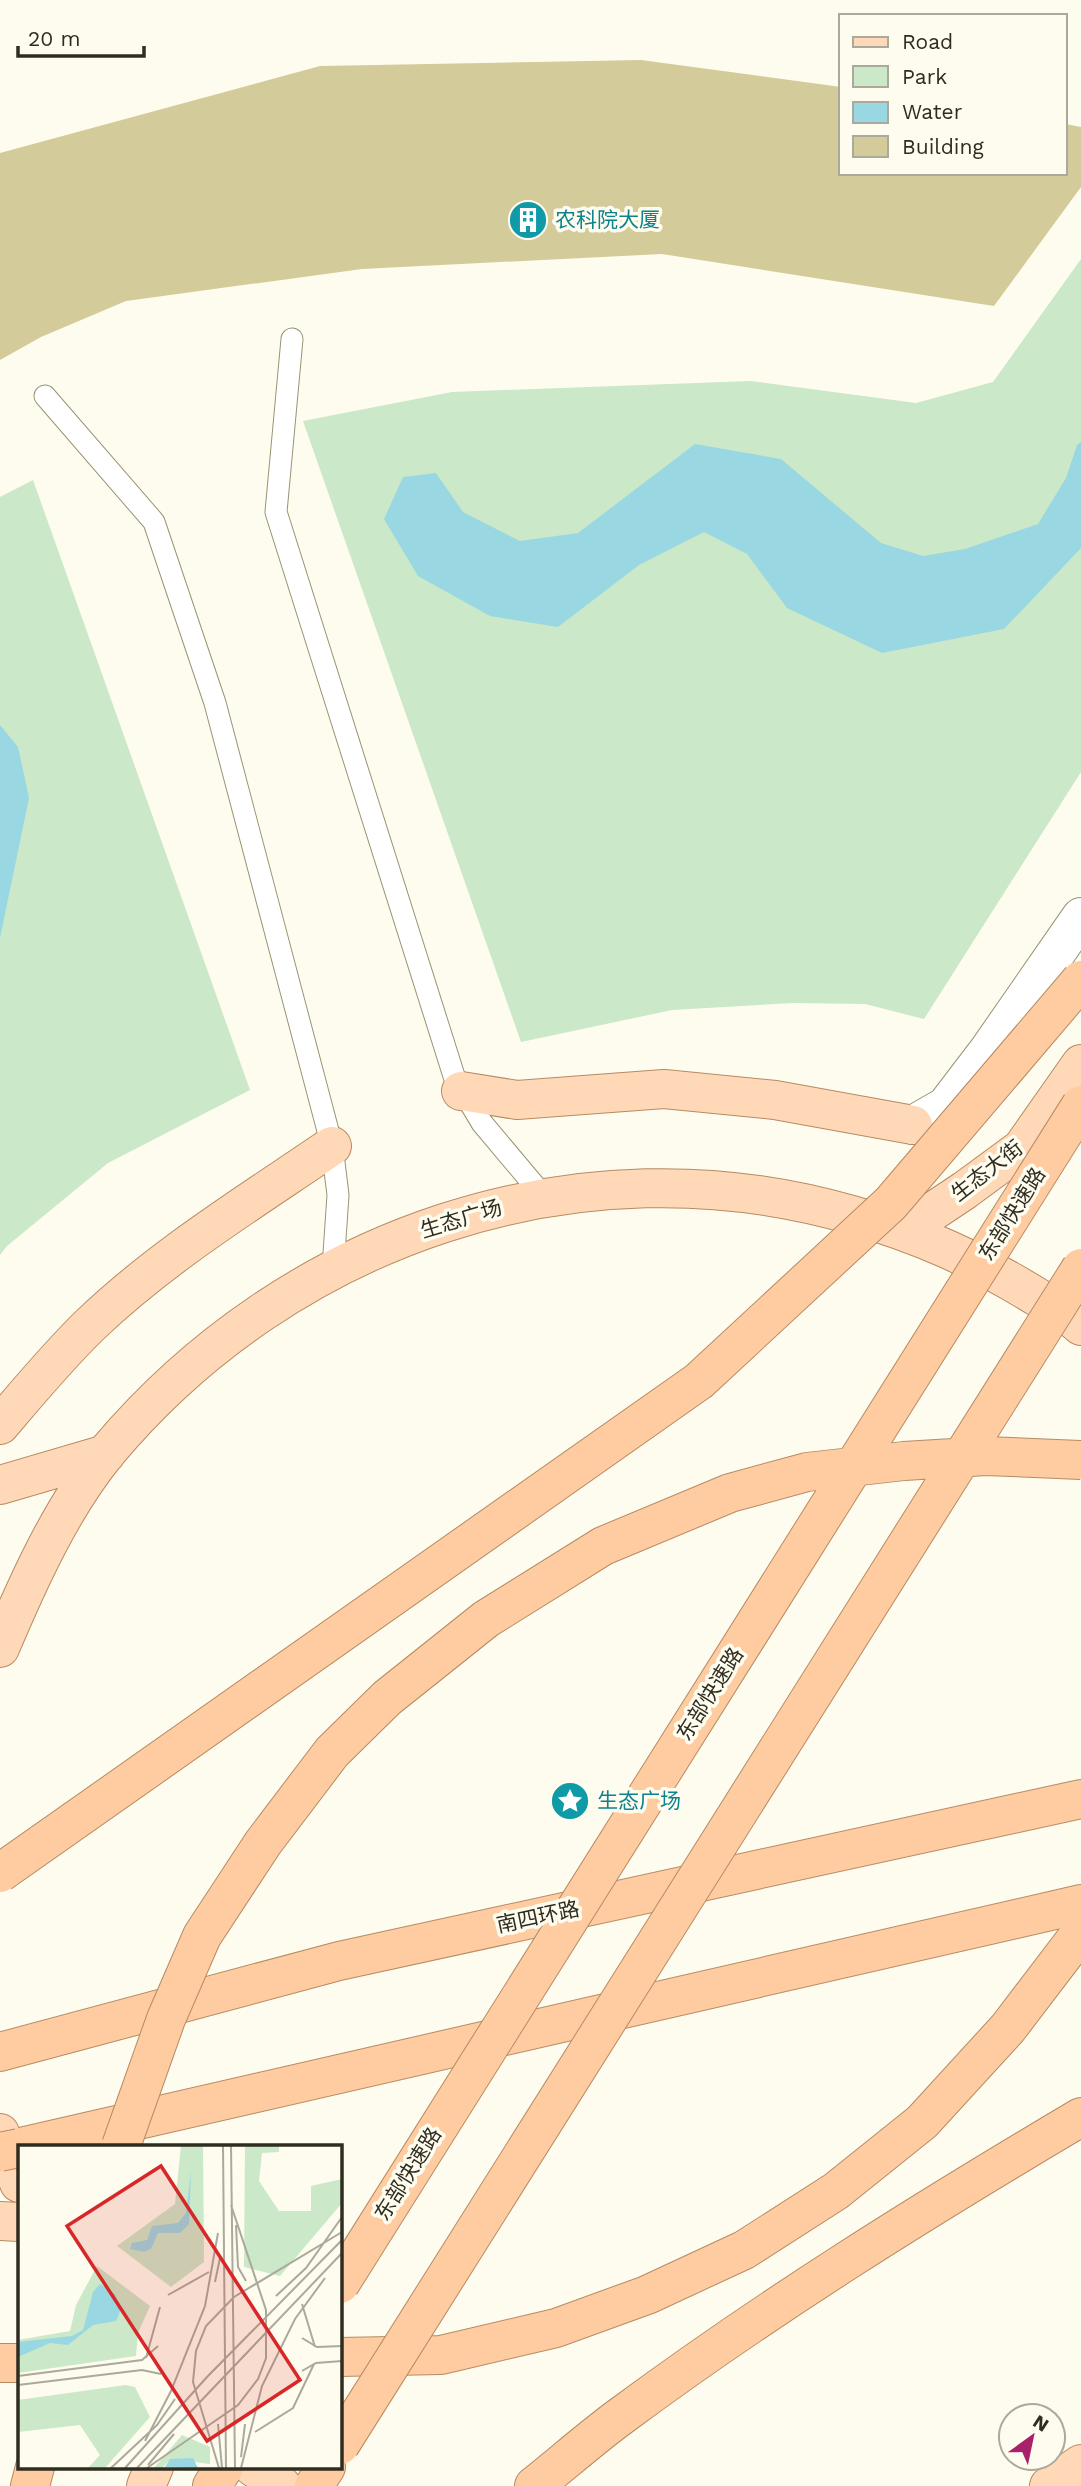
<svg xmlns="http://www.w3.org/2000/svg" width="1081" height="2486" viewBox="0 0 1081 2486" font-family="'Work Sans','Noto Sans SC',sans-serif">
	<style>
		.green { fill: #cbe8c8 }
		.water { fill: #99d8e2 }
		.building { fill: #d4cb9a }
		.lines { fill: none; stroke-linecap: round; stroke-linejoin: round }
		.service-casing { stroke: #999474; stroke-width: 23 }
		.tertiary-casing { stroke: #999474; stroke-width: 40 }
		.primary-casing { stroke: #b68b64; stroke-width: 40 }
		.trunk-casing { stroke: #b68b64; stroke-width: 40 }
		.service { stroke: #fff; stroke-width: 21 }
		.tertiary { stroke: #fff; stroke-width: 38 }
		.primary { stroke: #ffd8b8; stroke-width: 38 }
		.trunk { stroke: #ffcba0; stroke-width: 38 }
		.trunk-bridge-casing { stroke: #b68b64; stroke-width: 40; stroke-linecap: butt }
		.trunk-bridge { stroke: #ffcba0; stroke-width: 38 }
		.labels { text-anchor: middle; stroke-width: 7; stroke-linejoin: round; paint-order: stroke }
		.culture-label { font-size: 21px; fill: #0d838f; stroke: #fefcee; text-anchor: start }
		.street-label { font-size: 21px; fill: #2f2d20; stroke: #fefcee }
		.inset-road { fill: none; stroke: #aba99c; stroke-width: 2 }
		.view { fill: #d62828; fill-opacity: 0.15; stroke: #d62828; stroke-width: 3.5 }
		.inset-edge { fill: none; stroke: #2f2d20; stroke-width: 3.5 }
	</style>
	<rect width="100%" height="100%" fill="#fefcee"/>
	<path class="green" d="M1081,259V772L924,1019L865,1004L793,1003L672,1010L521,1042L303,421L452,392L750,381L916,403L993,382Z
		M33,480L250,1090L108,1163L7,1246L0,1255V497Z"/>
	<path class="water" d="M1081,442V548L1004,629L882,653L787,608L747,554L704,532L639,565L558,627L490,616L418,576L384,519L403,477L436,473L463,512L520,541L578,533L695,444L781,459L881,543L923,556L965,549L1038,524L1066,478L1077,445Z
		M0,725L18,747L29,798L0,938Z"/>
	<path class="building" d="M641,60L841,87V173H1065V124L1081,127V187L994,306L662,254L362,269L126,301L41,337L0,360V153L320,66Z"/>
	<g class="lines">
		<g class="service-casing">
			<path id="service" d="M292,339L276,512L454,1076L482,1123L545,1198
				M45,396L154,522L215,703L332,1146L338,1195L333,1268"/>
		</g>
		<g class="tertiary-casing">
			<path id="tertiary" d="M913,1125L946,1106L988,1051L1081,917"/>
		</g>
		<g class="primary-casing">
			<path id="primary" d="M461,1091L517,1100L664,1089L775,1100L913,1125
				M905,1230L965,1190L1022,1148L1081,1064
				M0,1425C29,1391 58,1356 90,1325C162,1256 250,1202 332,1146
				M0,1485L106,1454
				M0,1648C28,1582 61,1508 107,1452C288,1236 578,1136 852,1215C920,1234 977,1260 1037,1297C1052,1306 1068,1314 1081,1326
				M0,2133L19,2183
				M0,2221L19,2222
				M253,2467L282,2486
				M146,2486L154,2467
				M1049,2486L1081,2464"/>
		</g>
		<g class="trunk-casing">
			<path id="trunk" d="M0,2052L339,1961L1081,1799
				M25,2146L1081,1904
				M340,2357L441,2355L556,2328L647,2295L744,2250L836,2191L922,2122L1008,2028L1075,1940L1081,1929
				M0,2363H19
				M30,2486L35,2467
				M212,2486L224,2467
				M314,2486L326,2467
				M534,2486C563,2463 591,2438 621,2416C768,2307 924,2210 1081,2117"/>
		</g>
		<use href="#service" class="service"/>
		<use href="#tertiary" class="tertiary"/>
		<use href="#primary" class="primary"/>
		<use href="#trunk" class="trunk"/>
		<g class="trunk-bridge-casing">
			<path id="trunk-bridge" d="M0,1873L699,1381L891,1203L1081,980
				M121,2146L166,2019L202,1936L263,1843L332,1752L387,1698L486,1619L603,1546L730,1493L807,1472L904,1461L986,1456L1081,1460
				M0,2152L19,2148
				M340,2284L1081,1105
				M340,2445L1081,1268"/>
		</g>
		<use href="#trunk-bridge" class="trunk-bridge"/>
	</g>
	<defs>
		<g id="building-disc" transform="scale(2.0125)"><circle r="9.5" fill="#0f9aa8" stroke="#fefcee"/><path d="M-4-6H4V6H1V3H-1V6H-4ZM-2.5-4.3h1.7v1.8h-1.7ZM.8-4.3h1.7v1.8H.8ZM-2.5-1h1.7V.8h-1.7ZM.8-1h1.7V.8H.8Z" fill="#fff"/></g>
		<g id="sight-disc" transform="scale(2.0125)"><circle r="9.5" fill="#0f9aa8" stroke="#fefcee"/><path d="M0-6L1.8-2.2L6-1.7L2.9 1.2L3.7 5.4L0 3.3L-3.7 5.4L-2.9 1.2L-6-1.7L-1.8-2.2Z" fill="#fff"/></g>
	</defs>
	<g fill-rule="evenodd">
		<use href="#building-disc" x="528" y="220"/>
		<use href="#sight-disc" x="570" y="1801"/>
	</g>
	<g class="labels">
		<g class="culture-label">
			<text x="555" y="227">农科院大厦</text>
			<text x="597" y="1808">生态广场</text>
		</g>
		<g class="street-label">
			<text transform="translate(987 1171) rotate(-38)" y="7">生态大街</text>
			<text transform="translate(1012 1214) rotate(-58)" y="7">东部快速路</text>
			<text transform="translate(461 1219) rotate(-17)" y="7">生态广场</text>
			<text transform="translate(710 1694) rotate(-58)" y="7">东部快速路</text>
			<text transform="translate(538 1917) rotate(-12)" y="7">南四环路</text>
			<text transform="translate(408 2174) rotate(-58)" y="7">东部快速路</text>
		</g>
	</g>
	<g transform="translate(18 2145)">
		<rect width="324" height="324" fill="#fefcee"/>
		<path d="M163,0H185L186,117L153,142L99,101L157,59ZM227,0H261V7L244,8L241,36L261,66H293V41L324,34V58L262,131L226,122ZM79,121L132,161L120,188L118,211L0,228V195L52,186L58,160ZM108,240L117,242L132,272L87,323H70L82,310L62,280L0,287V255ZM164,290L192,302V319L153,314L144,323H136Z" fill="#cbe8c8"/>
		<path d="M173,26L171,79L162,88H140L133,104L126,107L112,104L114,98L129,95L134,81L160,78L168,68ZM82,139L97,149L103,164L98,176L75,180L50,200L32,198L0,212V197L54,191L65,185L75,147ZM175,313L180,323L147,322L152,314Z" fill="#99d8e2"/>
		<path class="inset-road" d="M205,0L208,323M213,0L217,323M218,80L220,122L228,136M197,137L202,113M150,150L191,127M258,151L288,123L324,72M284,159L297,202M284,193L299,202L324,201M128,213L142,162M284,226L298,218L324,216M0,231L124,215L140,201M0,240L124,225L143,229M200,279L204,323M237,287L275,263L296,219M127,296L153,246L187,161L200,88M223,312L227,279M130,320L156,289M93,323L139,280L157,254M107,323L189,232L324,95M119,323L324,108M129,323L220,260L240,234L248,213V165L213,60M201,323L175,237L178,206L188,181L216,152L324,87M223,323L244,241L277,174L307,133"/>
		<path class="view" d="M143,21L282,235L189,296L49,81Z"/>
		<rect width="324" height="324" class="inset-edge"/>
	</g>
	<rect x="839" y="14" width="228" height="161" fill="#fefcee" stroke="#aba99c" stroke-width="2"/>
	<rect x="853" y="37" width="35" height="10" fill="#ffd8b8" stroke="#aba99c" stroke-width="2"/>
	<text x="902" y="49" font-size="21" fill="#2f2d20">Road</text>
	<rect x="853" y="66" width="35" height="21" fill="#cbe8c8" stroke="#aba99c" stroke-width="2"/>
	<text x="902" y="84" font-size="21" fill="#2f2d20">Park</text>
	<rect x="853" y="102" width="35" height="21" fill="#99d8e2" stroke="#aba99c" stroke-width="2"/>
	<text x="902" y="119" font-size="21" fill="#2f2d20">Water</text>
	<rect x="853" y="136" width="35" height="21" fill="#d4cb9a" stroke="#aba99c" stroke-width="2"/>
	<text x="902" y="154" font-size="21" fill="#2f2d20">Building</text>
	<g transform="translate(1032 2437) rotate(33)"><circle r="33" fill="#fefcee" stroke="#aba99c" stroke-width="2"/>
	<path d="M0-5L12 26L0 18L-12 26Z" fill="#a8226b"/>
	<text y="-10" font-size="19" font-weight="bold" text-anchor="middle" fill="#2f2d20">N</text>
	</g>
	<path d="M18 46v10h126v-10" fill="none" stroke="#2f2d20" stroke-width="3.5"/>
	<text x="28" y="46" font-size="21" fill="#2f2d20" stroke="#fefcee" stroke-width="5" paint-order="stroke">20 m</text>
</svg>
